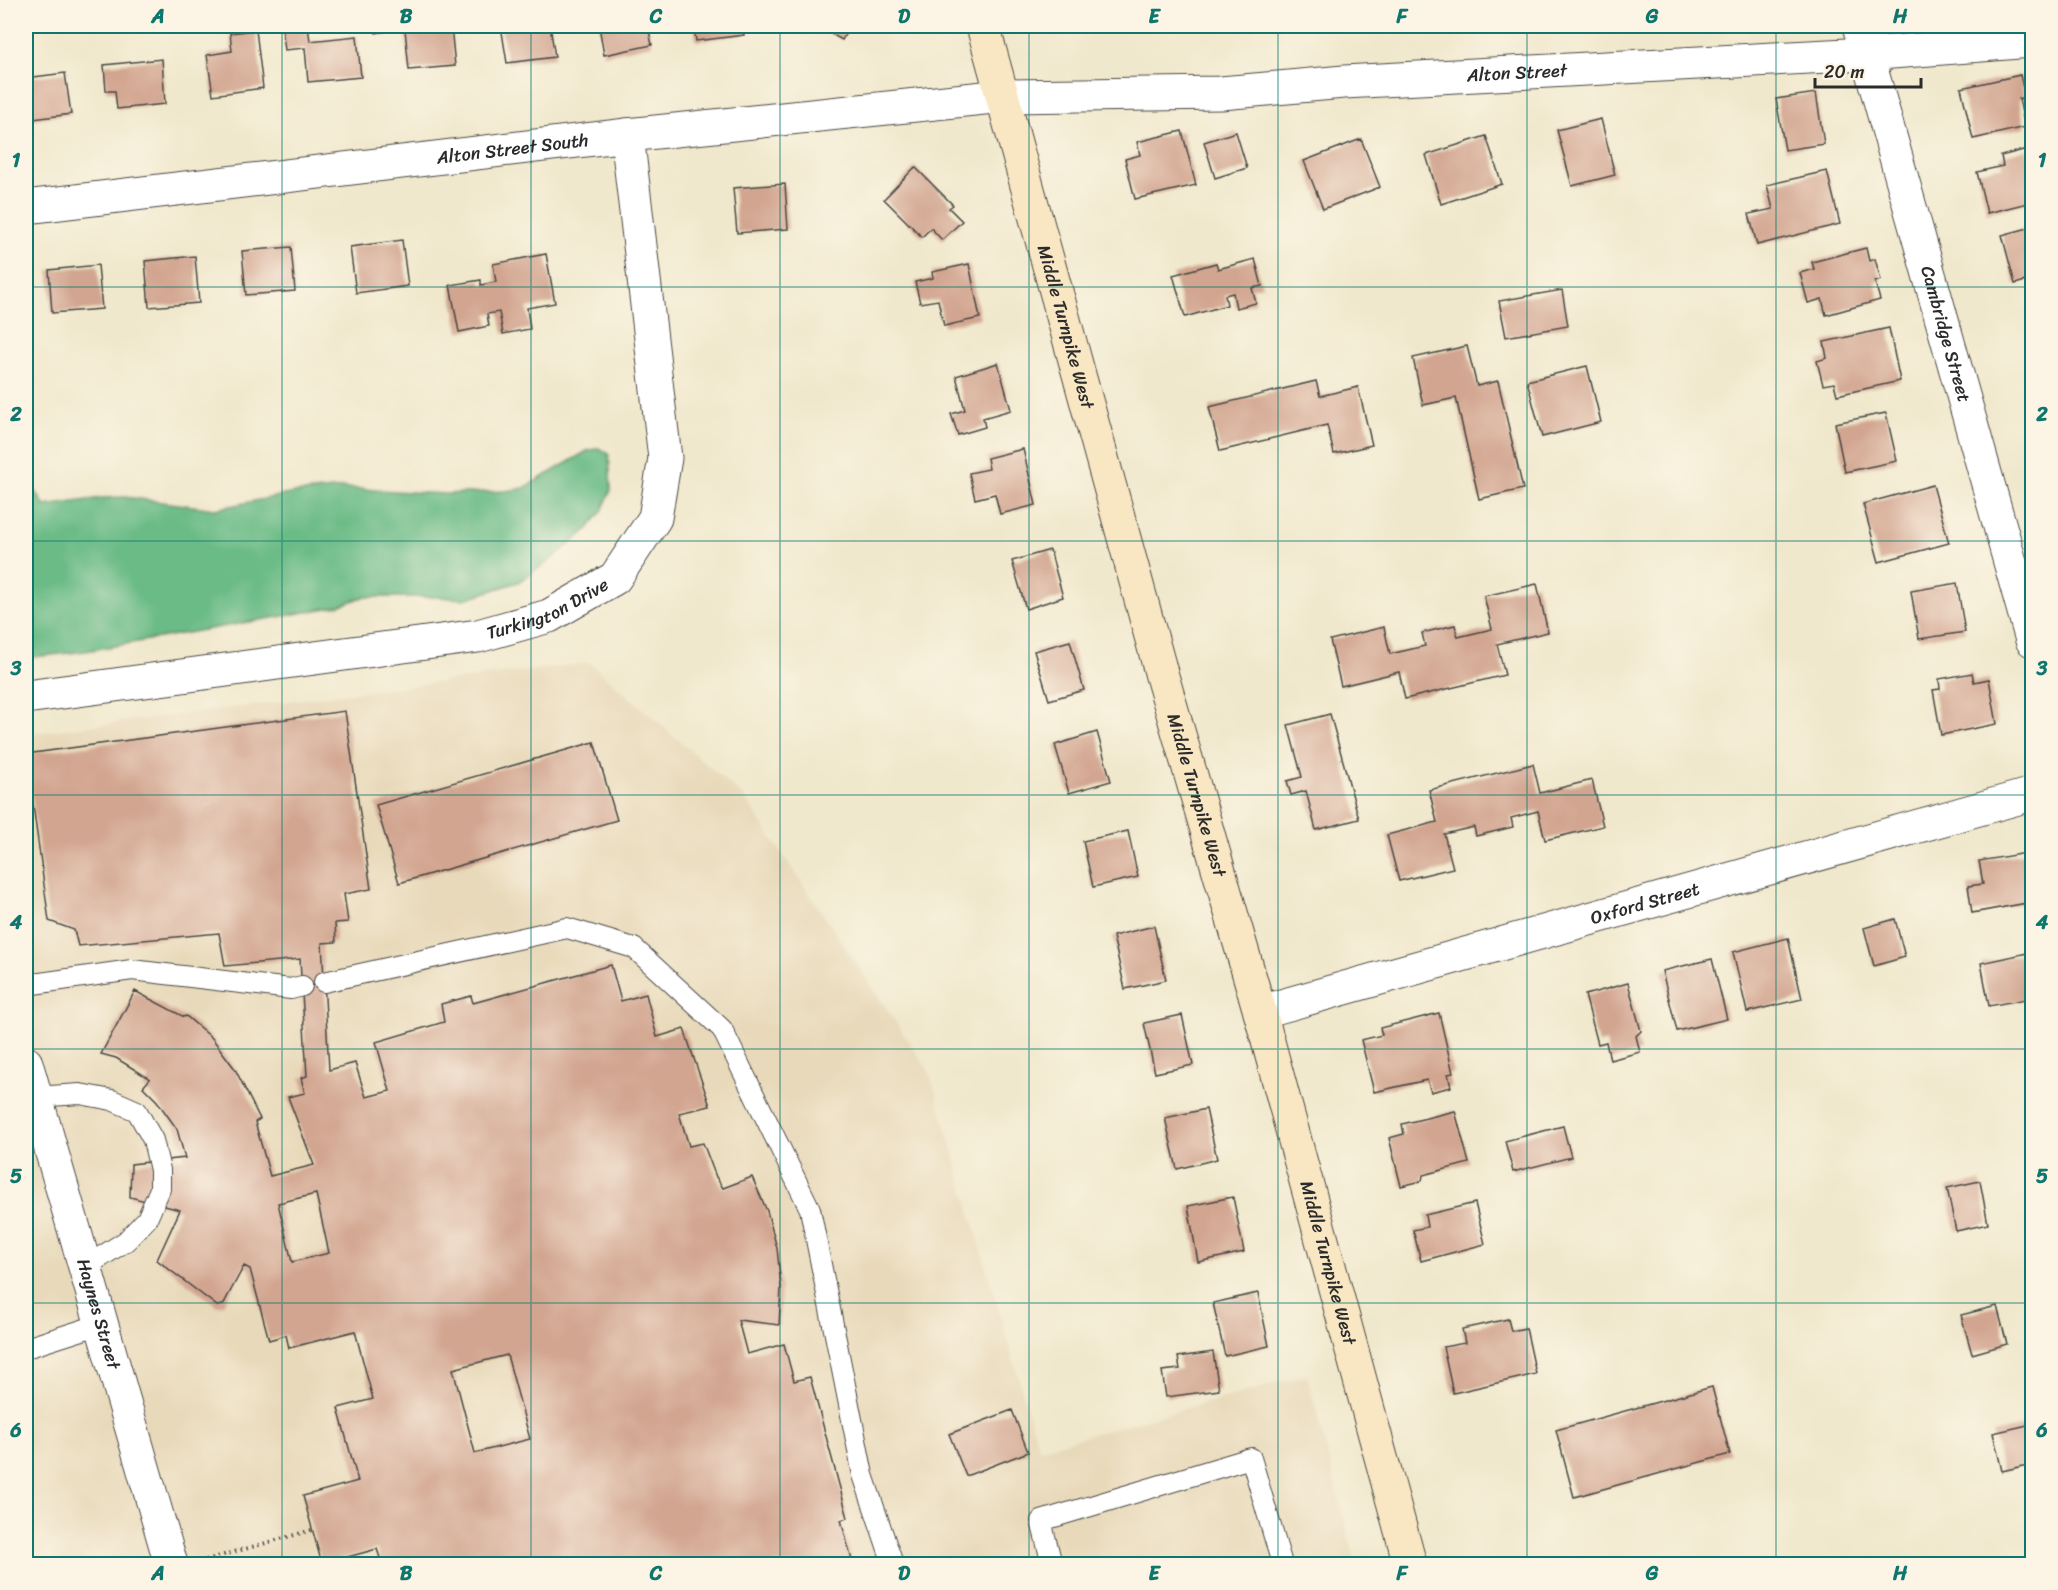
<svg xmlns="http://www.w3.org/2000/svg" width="2058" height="1590" viewBox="0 0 2058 1590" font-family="Sriracha,sans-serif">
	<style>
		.built { fill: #e8d9ba }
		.forest { fill: #6abb86; stroke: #4a7358; stroke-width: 1.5 }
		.building { fill: #d2a590; fill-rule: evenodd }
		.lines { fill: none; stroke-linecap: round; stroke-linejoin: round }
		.lane-casing { stroke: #494743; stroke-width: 22 }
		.street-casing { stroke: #494743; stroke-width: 35 }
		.secondary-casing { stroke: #494743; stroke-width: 35 }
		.path { stroke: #494743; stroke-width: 4; stroke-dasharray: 1.5 4.5; stroke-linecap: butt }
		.lane { stroke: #fff; stroke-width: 20 }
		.street { stroke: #fff; stroke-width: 33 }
		.secondary { stroke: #f9e7c3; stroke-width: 33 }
		.grid { fill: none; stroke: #0f766e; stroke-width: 1.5; stroke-opacity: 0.55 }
		.labels { text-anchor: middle; stroke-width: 6; stroke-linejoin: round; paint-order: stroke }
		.street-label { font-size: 18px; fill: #2b2b2b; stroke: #fcf5e5 }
		.neatline { fill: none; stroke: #0f766e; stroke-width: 2 }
		.grid-label { font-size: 20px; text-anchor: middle; font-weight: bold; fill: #0f766e }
	</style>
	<rect width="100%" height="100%" fill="#fcf5e5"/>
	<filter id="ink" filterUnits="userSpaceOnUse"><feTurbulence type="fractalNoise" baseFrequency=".0167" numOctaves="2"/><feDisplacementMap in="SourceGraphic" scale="12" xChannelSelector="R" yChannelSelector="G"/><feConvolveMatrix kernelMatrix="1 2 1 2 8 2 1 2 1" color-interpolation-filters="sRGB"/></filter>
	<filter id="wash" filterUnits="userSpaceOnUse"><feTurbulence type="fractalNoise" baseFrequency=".008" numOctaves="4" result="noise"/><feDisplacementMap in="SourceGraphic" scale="24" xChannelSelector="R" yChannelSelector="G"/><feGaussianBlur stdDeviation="1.35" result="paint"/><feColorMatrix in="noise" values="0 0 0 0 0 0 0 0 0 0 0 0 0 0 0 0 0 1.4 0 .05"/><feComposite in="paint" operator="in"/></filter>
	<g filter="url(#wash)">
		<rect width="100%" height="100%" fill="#f0e8cc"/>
		<path class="built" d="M590,663L744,797L930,1073L1039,1449L1307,1375L1356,1564H26V734Z"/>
		<path class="forest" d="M599,448L609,454L611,490L602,511L586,531L548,562L518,582L465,599L438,597H363L339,606L86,651L26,658V476L45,506L102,498L125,497L215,509L294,493L343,488L446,494L506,491L524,488L587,451Z"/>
		<g id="blocks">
			<path class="building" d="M282,26H308L310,41L357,36L361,77L308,82L305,48L285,50Z
				M375,26H400V29L376,33Z
				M451,26L455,66L409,70L405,29Z
				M501,26H550L555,57L507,63Z
				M599,26H648L652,45L604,55Z
				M694,26H743L744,35L696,41Z
				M792,26H811L806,34Z
				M817,26H850L842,40Z
				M256,30L263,88L213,95L207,55L232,51L230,33Z
				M162,59L165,104L117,109L115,91H106L104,65Z
				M65,73L71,114L26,120V78Z
				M2020,75L2025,97L2019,99L2025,127L1973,139L1961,88Z
				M1816,93L1824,144L1785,150L1776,99Z
				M1601,119L1615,175L1572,186L1557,130Z
				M1182,131L1196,185L1135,199L1125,159L1140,155L1137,142Z
				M1236,132L1247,168L1215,178L1204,142Z
				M1486,136L1502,184L1441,204L1426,155Z
				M1361,139L1380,187L1323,209L1304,161Z
				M2027,149L2029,159L2032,158V202L1987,213L1977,172L2003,166L2001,156Z
				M915,167L953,205L949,208L962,221L942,240L931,228L922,237L884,199Z
				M1827,171L1840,224L1757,245L1749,214L1773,209L1767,185Z
				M785,184L788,229L737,233L733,188Z
				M2032,227V279L2015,284L2002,235Z
				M402,240L408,286L356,293L350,247Z
				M291,247L295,291L246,295L242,251Z
				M1866,248L1869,261L1875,259L1881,280L1875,282L1880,300L1826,315L1822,299L1808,303L1800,273L1814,269L1812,262Z
				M546,254L555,303L527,308L530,329L503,334L499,312L487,314L489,326L459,332L450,285L481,280V285L496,282L493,264Z
				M195,256L199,303L149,307L145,261Z
				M1255,259L1262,286L1252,288L1256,303L1236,308L1233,293L1225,295L1227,305L1185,317L1173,275L1216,263L1218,269Z
				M969,264L980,318L944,326L938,300L920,303L915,282L933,278L932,272Z
				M98,265L102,309L52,313L49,270Z
				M1562,290L1568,326L1506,337L1499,301Z
				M1889,328L1900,381L1837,395L1834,383L1823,385L1817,361L1827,358L1824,342Z
				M1467,346L1477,386L1498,381L1523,489L1479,499L1456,398L1423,405L1413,358Z
				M998,363L1011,410L983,418L985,427L958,435L951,414L965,410L956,376Z
				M1587,366L1601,422L1542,437L1527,381Z
				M1316,381L1320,396L1358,387L1372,445L1334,454L1327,425L1220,451L1209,407Z
				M1886,413L1897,461L1845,472L1835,423Z
				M1023,449L1036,505L1000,514L995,494L975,499L969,473L989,469L987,458Z
				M1933,485L1949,543L1879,562L1863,504Z
				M2032,490V511L2030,512L2025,492Z
				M1050,550L1063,597L1026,609L1012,561Z
				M1957,583L1965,632L1919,639L1911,591Z
				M1537,584L1548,632L1497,644L1505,675L1405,699L1399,672L1341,686L1330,640L1384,627L1390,654L1425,646L1422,633L1455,625L1458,637L1492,629L1484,596Z
				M1070,641L1084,690L1049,700L1034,651Z
				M1972,673L1974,682L1989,679L1997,724L1941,735L1933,690L1940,689L1939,679Z
				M345,711L371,889L344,894L348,922L335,923L336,942L322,943L329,1070L355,1063L366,1097L390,1091L376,1042L444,1022L441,1004L471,996L473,1003L611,965L621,1001L646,994L657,1037L684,1029L710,1106L679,1113L689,1146L703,1143L716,1177L723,1188L752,1177L767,1211L777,1248L781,1287L779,1325L738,1320L747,1354L784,1344L794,1381L810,1377L848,1518L841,1520L853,1564H382L377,1549L322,1564L303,1496L358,1481L338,1408L373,1399L355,1331L289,1348L286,1335L269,1340L250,1269L244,1266L223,1305L217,1306L157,1260L180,1210L130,1197L131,1164L185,1158L177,1129L157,1101L143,1087L150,1079L116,1058L101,1054L135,991L184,1017L186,1016L212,1038L235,1069L260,1119L255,1122L270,1176L314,1165L288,1097L305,1093L301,1078L307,1076L300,959L225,966L219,933L78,946L74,930L49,921L26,754ZM316,1194L329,1253L292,1262L278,1203ZM507,1355L530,1439L475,1453L453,1369Z
				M1330,714L1359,819L1316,830L1306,791L1291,795L1287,781L1302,777L1288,725Z
				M1097,732L1111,781L1069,793L1055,745Z
				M594,742L617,820L399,883L376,805Z
				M1533,764L1540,793L1592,780L1603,826L1545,840L1538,811L1511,818L1513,827L1476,836L1474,827L1444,834L1453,868L1399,881L1387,835L1437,822L1429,790Z
				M1128,831L1138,877L1093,887L1083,841Z
				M2026,853L2031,876H2032V902L1972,913L1968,886L1983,884L1979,861Z
				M1895,919L1905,957L1874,966L1864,928Z
				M1154,926L1166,980L1125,989L1113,936Z
				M1788,938L1802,999L1747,1012L1733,952Z
				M2032,952V998L1989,1006L1981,963Z
				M1712,959L1727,1019L1677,1031L1662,971Z
				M1628,983L1641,1031L1636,1036L1640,1052L1610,1060L1606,1042L1598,1044L1585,995Z
				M1439,1013L1453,1073L1448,1074L1451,1087L1431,1092L1427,1080L1374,1092L1361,1040L1382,1035L1380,1028Z
				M1182,1015L1193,1065L1155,1073L1144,1023Z
				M2032,1044V1060L2028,1045Z
				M1206,1109L1217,1159L1177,1169L1165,1118Z
				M1455,1111L1469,1163L1423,1175L1422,1181L1401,1186L1389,1138L1404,1134L1402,1124Z
				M1563,1126L1571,1157L1513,1172L1505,1141Z
				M1980,1181L1988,1224L1956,1231L1947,1188Z
				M1233,1197L1244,1252L1198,1262L1188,1206Z
				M1475,1203L1485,1244L1421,1261L1413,1230L1427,1227L1425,1215Z
				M1258,1293L1269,1346L1225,1356L1213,1303Z
				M1997,1306L2007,1344L1972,1354L1961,1315Z
				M1508,1319L1511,1331L1526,1328L1536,1374L1453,1393L1443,1347L1465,1343L1462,1329Z
				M1213,1352L1219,1390L1166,1397L1162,1371L1180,1369L1178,1357Z
				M1712,1387L1730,1454L1574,1497L1556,1430Z
				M1012,1410L1028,1452L966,1476L949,1434Z
				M2032,1424V1464L2002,1471L1993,1433Z"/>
		</g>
	</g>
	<g filter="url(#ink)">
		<use href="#blocks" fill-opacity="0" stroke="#494743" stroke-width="1.5"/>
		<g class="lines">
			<g class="lane-casing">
				<path id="lane" d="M324,982L567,928L634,948L722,1029L810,1209L863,1475L893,1564
					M26,985L132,970L291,989L302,986
					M35,1097L80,1094L112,1100L137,1111L153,1140L160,1170V1189L147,1219L126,1241L85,1267
					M26,1348L101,1324
					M1052,1564L1041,1521L1251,1458L1282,1564"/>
			</g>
			<g class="street-casing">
				<g id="street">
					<path id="s1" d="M1859,26L2032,640"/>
					<path id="s2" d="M26,207L627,135L1003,96L1221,93L1344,82L1866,54L2032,41"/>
					<path id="s3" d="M26,697L478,636L549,616L615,578L655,518L665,458L627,135"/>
					<path id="s4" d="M1260,1012L2032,794"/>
					<path id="s5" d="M26,1063L171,1564"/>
				</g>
			</g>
			<g class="secondary-casing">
				<g id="secondary">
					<path id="s6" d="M983,26L1162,676L1260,1012L1410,1564"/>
				</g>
			</g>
			<path class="path" d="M206,1560L312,1530"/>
			<use href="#lane" class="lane"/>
			<use href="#street" class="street"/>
			<use href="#secondary" class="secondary"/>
		</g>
	</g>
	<path class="grid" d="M282,26V1564M531,26V1564M780,26V1564M1029,26V1564M1278,26V1564M1527,26V1564M1776,26V1564M26,287H2032M26,541H2032M26,795H2032M26,1049H2032M26,1303H2032"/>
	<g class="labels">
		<g class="street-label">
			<text dy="6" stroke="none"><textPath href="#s2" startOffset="1498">Alton Street</textPath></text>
			<text dy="6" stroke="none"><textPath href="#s2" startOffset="490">Alton Street South</textPath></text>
			<text dy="6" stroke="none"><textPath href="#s6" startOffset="312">Middle Turnpike West</textPath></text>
			<text dy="6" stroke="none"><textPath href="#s1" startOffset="320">Cambridge Street</textPath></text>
			<text dy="6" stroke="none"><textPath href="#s3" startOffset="531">Turkington Drive</textPath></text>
			<text dy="6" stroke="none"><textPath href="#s6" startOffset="798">Middle Turnpike West</textPath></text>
			<text dy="6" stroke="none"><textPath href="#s4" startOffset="400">Oxford Street</textPath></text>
			<text dy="6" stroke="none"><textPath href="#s6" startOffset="1284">Middle Turnpike West</textPath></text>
			<text dy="6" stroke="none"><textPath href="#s5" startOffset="261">Haynes Street</textPath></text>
		</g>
	</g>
	<rect width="2058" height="1590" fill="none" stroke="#fcf5e5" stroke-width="66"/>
	<path d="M1815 78v9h106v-9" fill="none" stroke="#2b2b2b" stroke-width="3"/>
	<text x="1824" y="78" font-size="18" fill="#2b2b2b" stroke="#fcf5e5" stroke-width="4.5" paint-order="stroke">20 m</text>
	<rect x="33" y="33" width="1992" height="1524" class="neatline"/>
	<g class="grid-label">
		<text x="158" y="23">A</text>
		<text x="406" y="23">B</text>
		<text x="656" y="23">C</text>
		<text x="904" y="23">D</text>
		<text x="1154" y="23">E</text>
		<text x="1402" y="23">F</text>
		<text x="1652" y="23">G</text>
		<text x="1900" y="23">H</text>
		<text x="16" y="167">1</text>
		<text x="2042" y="167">1</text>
		<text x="16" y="421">2</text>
		<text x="2042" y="421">2</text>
		<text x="16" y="675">3</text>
		<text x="2042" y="675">3</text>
		<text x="16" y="929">4</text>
		<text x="2042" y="929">4</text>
		<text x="16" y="1183">5</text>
		<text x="2042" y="1183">5</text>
		<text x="16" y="1437">6</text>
		<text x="2042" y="1437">6</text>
		<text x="158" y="1580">A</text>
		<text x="406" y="1580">B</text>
		<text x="656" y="1580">C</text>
		<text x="904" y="1580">D</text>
		<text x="1154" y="1580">E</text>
		<text x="1402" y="1580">F</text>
		<text x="1652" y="1580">G</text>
		<text x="1900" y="1580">H</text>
	</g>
</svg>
